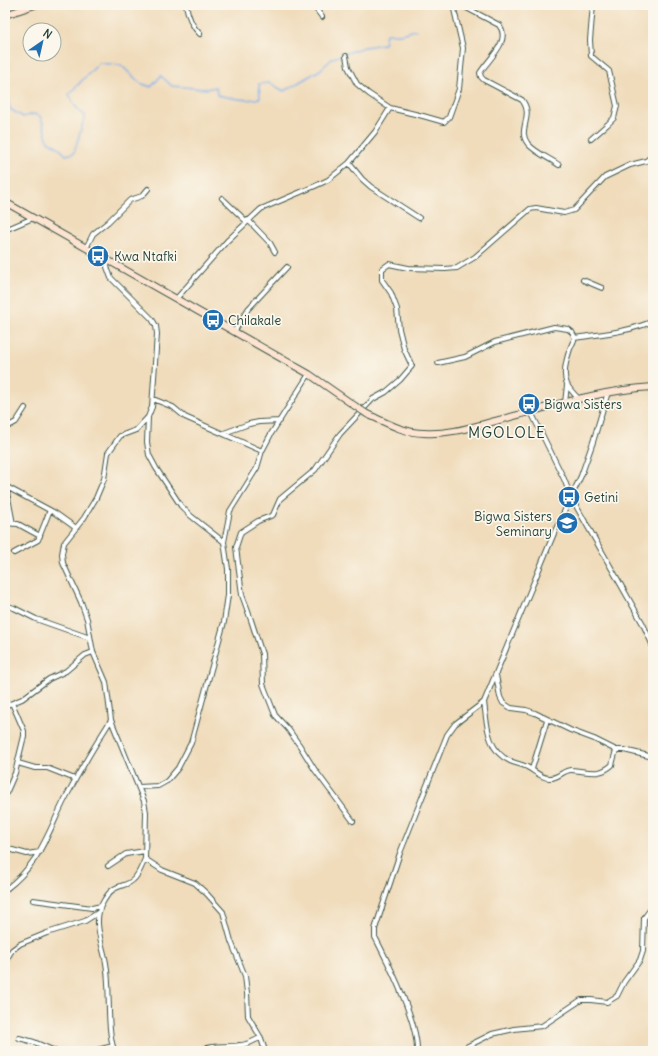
<svg xmlns="http://www.w3.org/2000/svg" width="658" height="1056" viewBox="0 0 658 1056" font-family="Delius,sans-serif">
	<style>
		.lines { fill: none; stroke-linecap: round; stroke-linejoin: round }
		.stream { stroke: #7fafea; stroke-width: 1.5 }
		.street-casing { stroke: #3e5548; stroke-width: 6 }
		.secondary-casing { stroke: #3e5548; stroke-width: 8 }
		.street { stroke: #fff; stroke-width: 4 }
		.secondary { stroke: #fde4d1; stroke-width: 6 }
		.secondary-bridge-casing { stroke: #3e5548; stroke-width: 8; stroke-linecap: butt }
		.secondary-bridge { stroke: #fde4d1; stroke-width: 6 }
		.labels { text-anchor: middle; stroke-width: 3.5; stroke-linejoin: round; paint-order: stroke }
		.poi-label { font-size: 13px; fill: #1f3d34; stroke: #fbf7ec; text-anchor: start }
		.quarter-label { font-size: 15px; letter-spacing: 1px; fill: #1f3d34; stroke: #fbf7ec }
	</style>
	<rect width="100%" height="100%" fill="#fbf7ec"/>
	<filter id="ink" filterUnits="userSpaceOnUse"><feTurbulence type="fractalNoise" baseFrequency=".025" numOctaves="2"/><feDisplacementMap in="SourceGraphic" scale="8" xChannelSelector="R" yChannelSelector="G"/><feConvolveMatrix kernelMatrix="1 2 1 2 8 2 1 2 1" color-interpolation-filters="sRGB"/></filter>
	<filter id="wash" filterUnits="userSpaceOnUse"><feTurbulence type="fractalNoise" baseFrequency=".012" numOctaves="4" result="noise"/><feDisplacementMap in="SourceGraphic" scale="16" xChannelSelector="R" yChannelSelector="G"/><feGaussianBlur stdDeviation="0.9" result="paint"/><feColorMatrix in="noise" values="0 0 0 0 0 0 0 0 0 0 0 0 0 0 0 0 0 1.4 0 .05"/><feComposite in="paint" operator="in"/></filter>
	<g filter="url(#wash)">
		<rect width="100%" height="100%" fill="#f0dcbb"/>
		<g class="lines">
			<path class="stream" d="M5,99L8,101L10,109L23,117L34,114L41,117L48,141L58,147L66,155L74,153L85,116L75,106L69,94L99,63L121,65L140,83L151,87L161,76L172,86L206,89L216,87L217,95C231,98 246,102 260,98L259,84L269,83L284,91L320,70L333,58L364,47L384,44L386,34H400L416,30"/>
		</g>
	</g>
	<g filter="url(#ink)">
		<g class="lines">
			<g class="street-casing">
				<path id="street" d="M186,5C188,16 191,26 200,34
					M313,5L322,17
					M461,5L499,25C512,41 488,59 480,73L481,77L484,80L522,100C535,117 516,129 528,144C536,153 549,158 559,165
					M649,5L653,8
					M346,56L348,67L357,84L369,94L390,108L423,116L444,122L449,117L459,89L463,48L453,5
					M591,139L608,124L614,118L617,106L609,71L591,56L590,40L593,5
					M349,163L362,179L371,187L419,218
					M222,198L247,222
					M248,220L270,243L275,252
					M5,230L33,218
					M86,248L93,234L108,222L130,200L142,196L148,189
					M108,260L107,267L111,278L152,319L156,326L157,334L152,407L148,417L136,430L120,436L108,453L104,479L96,498L84,518L64,543L62,554L63,563L81,602L87,619L93,652L106,682L111,720L144,801L146,812L145,859L162,870L195,883L207,894L223,912L231,941L245,976L247,993L248,1016L261,1038L265,1051
					M583,280L602,288
					M176,299L227,241L261,209L315,186L328,180L349,163L375,132L390,108
					M234,332L248,309L287,267
					M575,338C601,334 629,332 653,321
					M575,338C569,349 561,372 567,384C569,389 575,395 579,399
					M438,363L465,357L495,342L554,327L568,329L572,332L575,338
					M153,399L173,407L185,417L262,451
					M565,403L567,385
					M531,412L564,479L571,497L643,624L652,644L653,651
					M148,417L147,442L149,455L156,468L181,506L191,516L224,542
					M5,428L16,422L25,408
					M224,433L249,424L259,422L280,421
					M5,486L55,513L76,528
					M6,487L13,524
					M5,523L18,524L40,536
					M14,553L38,540L50,510
					M5,605L14,608L36,619L90,638
					M496,675L500,697L503,703L511,708L526,710L535,713L570,730L594,739L616,750H624L653,757
					M484,702C487,724 487,751 510,761C516,764 522,764 527,767C535,771 541,778 549,778C558,779 564,769 572,770C587,771 599,777 612,765L616,750
					M5,706L22,699L49,679L66,671L85,655L93,652
					M18,763L35,768H47L75,779
					M532,769L547,720
					M139,787L158,786L167,781L178,768L191,743L224,622L228,595V569L224,542L230,511L257,468L262,451L271,434L309,374
					M5,796L15,773L24,736V731L12,703
					M353,821L315,770L300,746L288,729L275,715L263,684L262,654L251,620L242,595L236,547L241,532L258,521L273,515L280,499L315,470L340,434L373,399L386,392L400,380L412,366L404,349L399,329L397,309L391,293L382,280V269L389,264L408,268L445,269L457,268L475,257L530,209L536,208L564,213L574,210L605,177L630,165L646,161L653,155
					M5,848L27,854L40,852
					M108,866L126,854L145,851
					M5,890C40,864 47,834 66,797C80,770 95,745 111,720
					M33,900L92,908L101,906
					M5,962L12,950L20,944L47,933L85,921L99,912
					M19,1038L34,1042L55,1051
					M93,1051L113,1046
					M114,1051C106,1023 111,992 106,963C103,946 93,923 101,906C104,900 108,892 114,889C120,885 128,885 133,880C139,875 142,865 145,859
					M199,1051C215,1043 231,1049 246,1044C252,1043 255,1039 261,1038
					M238,1051L239,1045
					M417,1051C418,1023 389,964 375,937V929L400,853L447,735L455,724L484,702L555,531L581,476L593,442L608,392
					M461,1051L468,1046L492,1034L514,1029L542,1026L581,1000H591L607,1002L617,996L624,982L640,960L643,951L644,918L653,906"/>
			</g>
			<g class="secondary-casing">
				<path id="secondary" d="M5,15L35,5
					M5,202L309,374L355,406
					M367,414C385,422 403,433 424,433C449,435 475,426 499,420C550,407 600,390 653,387"/>
			</g>
			<use href="#street" class="street"/>
			<use href="#secondary" class="secondary"/>
			<g class="secondary-bridge-casing">
				<path id="secondary-bridge" d="M355,406L367,414"/>
			</g>
			<use href="#secondary-bridge" class="secondary-bridge"/>
		</g>
	</g>
	<defs>
		<g id="bus-disc" transform="scale(1.15)"><circle r="9.5" fill="#1f6fb2" stroke="#fbf7ec"/><path d="M-5-6H5V4H4V6H2V4H-2V6H-4V4H-5ZM-3.5-4V0h7V-4ZM-3.5 1.2v1.5H-2V1.2ZM2 1.2v1.5H3.5V1.2Z" fill="#fff"/></g>
		<g id="school-disc" transform="scale(1.15)"><circle r="9.5" fill="#1f6fb2" stroke="#fbf7ec"/><path d="M0-5L7-2L0 1L-7-2ZM-4 1L0 2.5L4 1V4Q0 6-4 4Z" fill="#fff"/></g>
	</defs>
	<g fill-rule="evenodd">
		<use href="#bus-disc" x="98" y="256"/>
		<use href="#bus-disc" x="213" y="320"/>
		<use href="#bus-disc" x="529" y="404"/>
		<use href="#bus-disc" x="569" y="497"/>
		<use href="#school-disc" x="567" y="523"/>
	</g>
	<g class="labels">
		<g class="poi-label">
			<text x="114" y="261">Kwa Ntafki</text>
			<text x="228" y="325">Chilakale</text>
			<text x="544" y="409">Bigwa Sisters</text>
			<text x="584" y="502">Getini</text>
			<text x="552" y="521" text-anchor="end">Bigwa Sisters<tspan x="552" dy="15">Seminary</tspan></text>
		</g>
		<g class="quarter-label">
			<text x="507" y="438">MGOLOLE</text>
		</g>
	</g>
	<rect width="658" height="1056" fill="none" stroke="#fbf7ec" stroke-width="20"/>
	<g transform="translate(42 42) rotate(34)"><circle r="19" fill="#fbf7ec" stroke="#a3ada2"/>
	<path d="M0-3L7 15L0 10L-7 15Z" fill="#1f6fb2"/>
	<text y="-6" font-size="11" font-weight="bold" text-anchor="middle" fill="#1f3d34">N</text>
	</g>
</svg>
